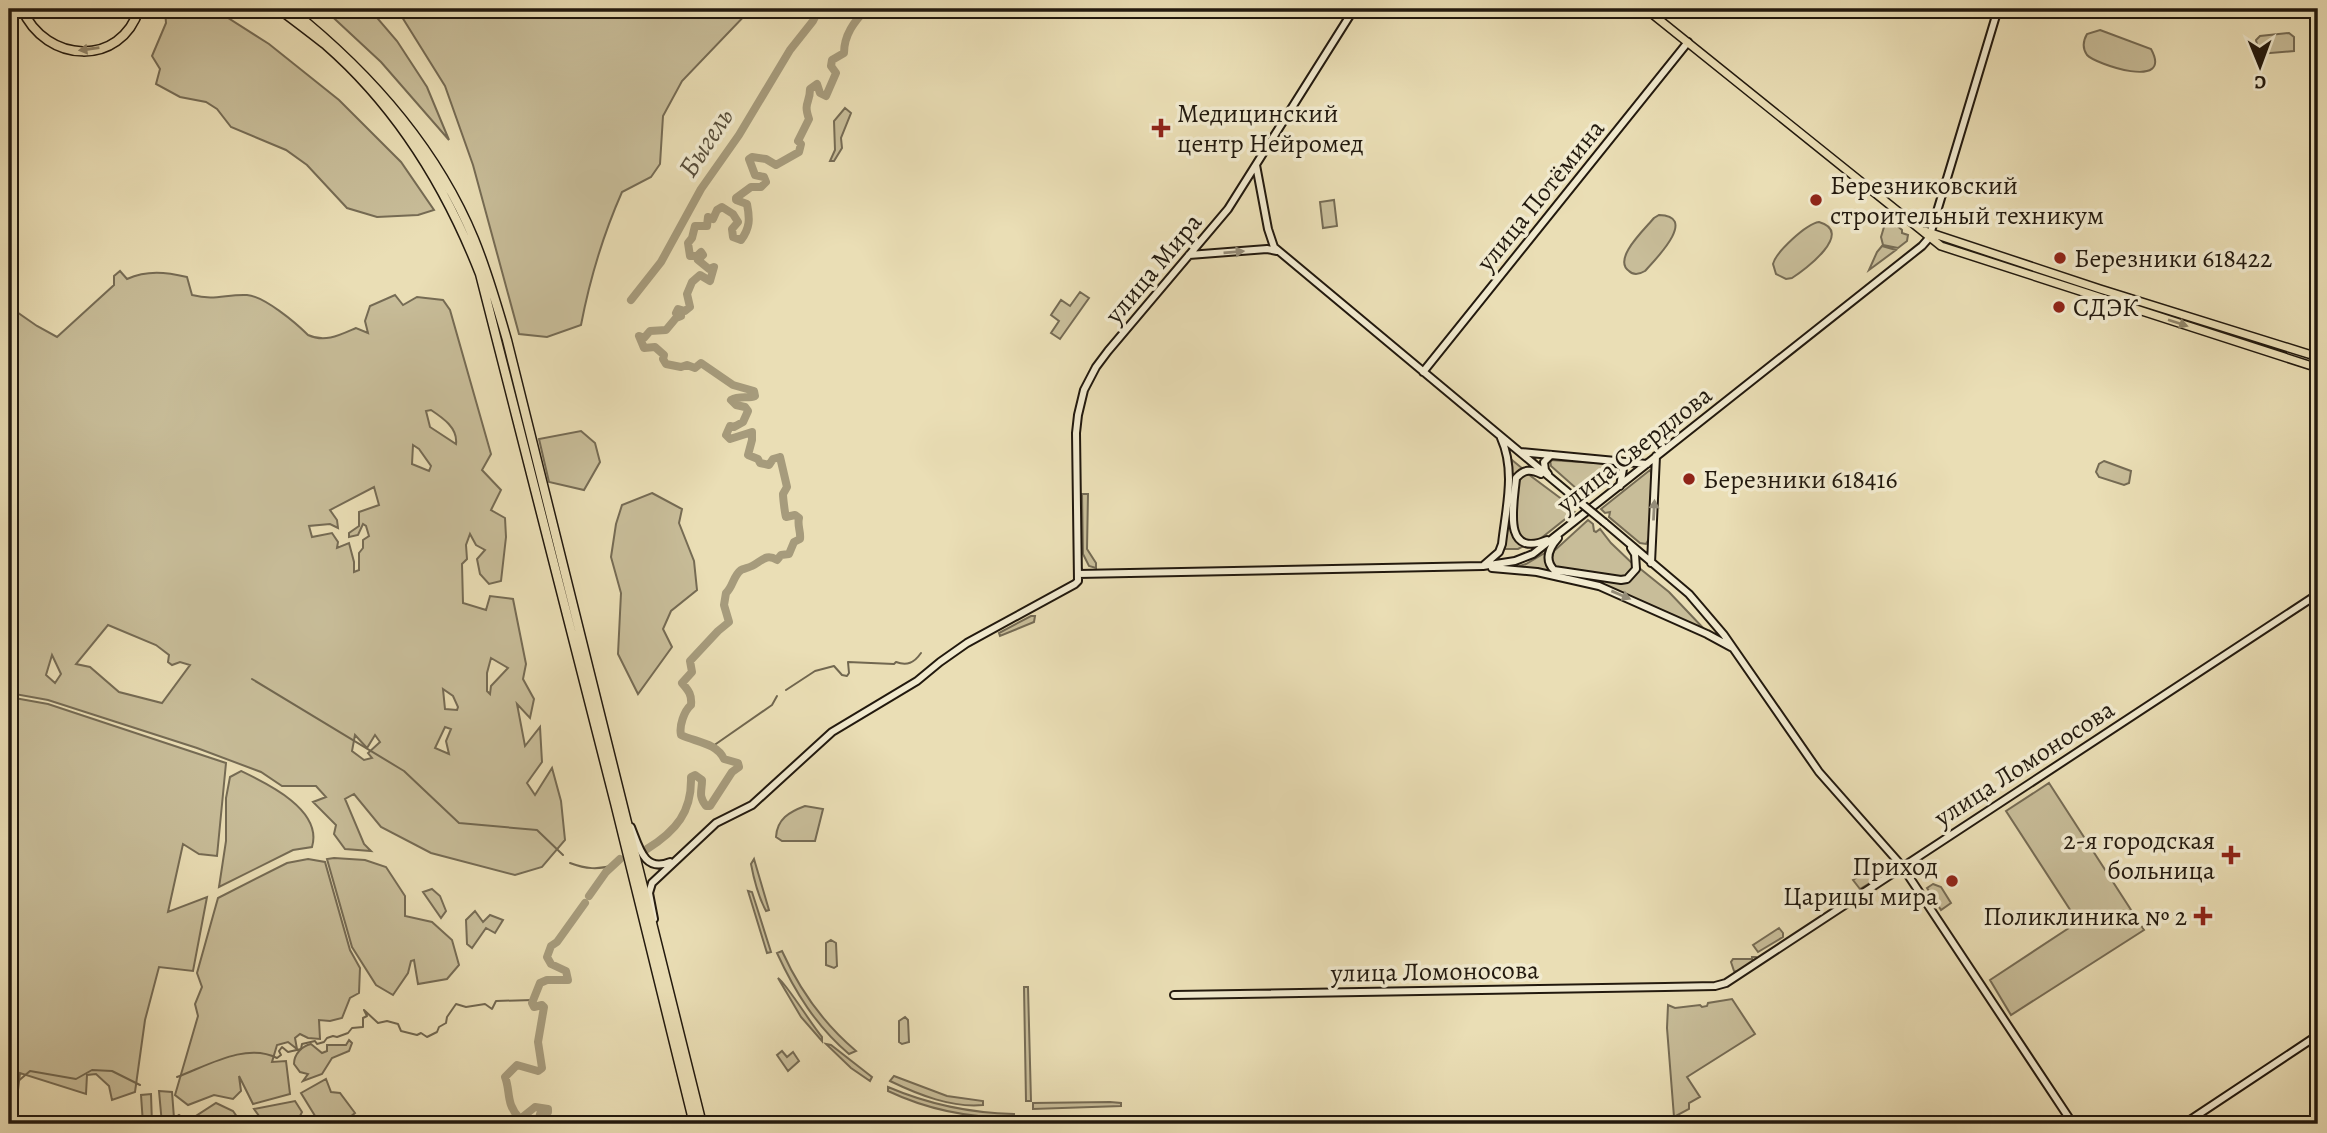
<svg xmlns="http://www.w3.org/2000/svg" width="2327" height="1133" viewBox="0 0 2327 1133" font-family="Alegreya,serif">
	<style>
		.green { fill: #c8bd99; stroke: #756b54; stroke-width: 2; fill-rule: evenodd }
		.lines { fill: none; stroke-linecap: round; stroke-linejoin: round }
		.stream { stroke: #716750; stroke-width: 2 }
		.river { stroke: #a69b7c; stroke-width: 8 }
		.secondary-casing { stroke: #22190e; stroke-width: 10 }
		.primary-casing { stroke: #22190e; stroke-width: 10 }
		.highway-casing { stroke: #22190e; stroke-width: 11 }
		.secondary { stroke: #f1eacf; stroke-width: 6 }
		.primary { stroke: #eadeb5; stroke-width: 7 }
		.highway { stroke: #eadeb5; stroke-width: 8 }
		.secondary-bridge-casing { stroke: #22190e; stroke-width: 10; stroke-linecap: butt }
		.secondary-bridge { stroke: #f1eacf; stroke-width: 6 }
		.oneway { fill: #90856a }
		.oneway2 { fill: #948c78 }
		.poi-dot { fill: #8f2418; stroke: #f1eacf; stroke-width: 2.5 }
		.labels { text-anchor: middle; stroke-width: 7; stroke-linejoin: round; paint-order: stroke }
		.poi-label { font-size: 26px; fill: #22190e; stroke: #f1eacf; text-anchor: start }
		.street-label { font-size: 26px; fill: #22190e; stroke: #f1eacf }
		.water-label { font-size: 28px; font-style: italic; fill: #574d3a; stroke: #f1eacf }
	</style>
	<rect width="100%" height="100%" fill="#eadeb5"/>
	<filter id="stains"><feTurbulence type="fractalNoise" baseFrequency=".00286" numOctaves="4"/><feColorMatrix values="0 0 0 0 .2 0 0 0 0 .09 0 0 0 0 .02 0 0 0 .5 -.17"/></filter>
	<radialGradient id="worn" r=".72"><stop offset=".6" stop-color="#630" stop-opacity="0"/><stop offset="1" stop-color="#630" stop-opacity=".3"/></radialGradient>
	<path class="green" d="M165,9H214L269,44L339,100L401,162L434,210L418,215L377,217L347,208L307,165L286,150L231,127L217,109L206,102L180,97L156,84L160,69L152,56L166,23Z
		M324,9H365L373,13L397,41L427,87L449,140L381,62Z
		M397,9H751L682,81L663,116L660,164L651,177L622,192C603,235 590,278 581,325L547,337L519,334L473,165L445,86Z
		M2100,30L2151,49C2174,91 2095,64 2087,55C2082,48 2083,41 2087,34Z
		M2289,33L2294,37V51L2259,54L2256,40L2260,36Z
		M845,108L851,113L841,138L842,148L834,161H830L835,150L834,121Z
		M1334,200L1337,226L1323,228L1320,202Z
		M1659,215C1699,216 1655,260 1645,271C1640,274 1634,276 1629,271C1612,259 1645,229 1654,218Z
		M1887,217L1902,230V233L1908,235L1907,241L1898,248L1883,245L1881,237Z
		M1819,222C1855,232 1805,270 1792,278L1786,279L1776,274L1773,264C1776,252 1806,224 1819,222Z
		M1882,246L1896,250L1869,270L1877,252Z
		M120,271L127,279C147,270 166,272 187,277L192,295C215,301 226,294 247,295C264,296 296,323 308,335C325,343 340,335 356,328L368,333L365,321L370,306L395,295L403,305L417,297L443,300L450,310L491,454L482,470L501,490L491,510L505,518L506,537L501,581L489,584L480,574L477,559L485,550L476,545L470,534L466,545L467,559L462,564L463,603L486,610L490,596L513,599L526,664L523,679L534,699L530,718L517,704L525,746L540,727L542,762L527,783L535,795L552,768L561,801L565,840L542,867L515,875L431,853L381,827L354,794L345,799L364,844L371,851L345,849L334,834L336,825L313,802L326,797L316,786H282L261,772L197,748L48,700L9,693V309L11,308L37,326L57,337L114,285V276ZM431,410C443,418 458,428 456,444L430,427L426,411ZM413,445L419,449L431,466L429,471L412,464ZM374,487L379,505L359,512V526L349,533V537L358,535L363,524L366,526L369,536L363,540V548L359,553V570L354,572V562L349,543L337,548L338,542L332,533L312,537L309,526L330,524L338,528L337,520L330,510ZM108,625L156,645L169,655L168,662L172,665L180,662L190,665L162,703L119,692L90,667L76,664ZM52,655L61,674L55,683L46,675ZM491,658L508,668L491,686L490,694L487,691V673ZM443,689L453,696L458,707L457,710L445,709ZM445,727L451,729L446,741L449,754L435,748ZM355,735L367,748L375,735L380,742L368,753L372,758L364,760L352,751Z
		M1080,292L1089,298L1060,339L1051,333L1059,321L1051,315L1061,300L1070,306Z
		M581,431L595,443L600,462L584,490L549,482L539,439Z
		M1512,460L1523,469L1514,478C1512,503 1501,528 1526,545L1518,549H1503Z
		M1550,460L1612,464L1617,466L1620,470L1587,498L1551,466Z
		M2104,461L2131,471L2129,483L2124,485L2099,477L2096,472L2099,464Z
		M1650,470L1652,475L1650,537L1646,544L1640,543L1609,517L1610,512L1605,513L1601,509Z
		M1524,474H1528L1571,506L1569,511L1574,512L1540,539L1529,542L1520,537C1514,523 1512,486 1524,474Z
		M652,493L682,509L679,523L694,561L697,590L671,611L663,629L672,647L638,694L618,654L621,593L611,557L616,524L622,505Z
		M1082,494H1088L1087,549L1096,563V568L1089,566L1083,554Z
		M1588,520L1593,524L1594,531L1596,532L1600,529L1611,543L1634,565L1632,573L1622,579L1555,570L1551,560L1554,551Z
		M1548,551L1547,566L1552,573L1510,569L1526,564Z
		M1638,567L1669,592L1706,631C1660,609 1616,588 1567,575L1607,580L1633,577Z
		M1031,616H1035L1034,622L1000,636L999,633Z
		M9,697L48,704L226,763L217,856L199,854L183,844L168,912L207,897L193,971L159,967L145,1020L135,1092L112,1100L109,1086L96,1074L87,1075L86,1094L20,1073L14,1124H9Z
		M241,771C268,784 323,810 312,847L293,850L219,887L226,841V798L230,777Z
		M2049,783L2144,930L2011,1015L1990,980L2078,922L2006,811Z
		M805,806L823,809L815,841H782L776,837C777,819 789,812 805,806Z
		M334,858L365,860L386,867L405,896V916L432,922L452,940L459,965L447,979L418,984L414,960L411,961L408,973L393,995L376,985L352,947L327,859Z
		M308,859L325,862L350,950L360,968L359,993L350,998L342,1018L330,1021L319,1020L320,1039L308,1038L300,1034L295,1038L297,1049L288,1042L277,1045L272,1062L286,1061L290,1094L253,1104L239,1076L241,1091L233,1099L214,1095L188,1105L175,1095L198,1016L195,1004L202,987L197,973L218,898L287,863Z
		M754,859L769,910L766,911C758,896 754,880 751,864Z
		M1871,868L1878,878L1860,889L1853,880Z
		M1933,884L1941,887L1951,903L1941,910L1927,888Z
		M432,889L440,896L446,911L441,918L423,892Z
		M748,891L752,892L771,952L767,953Z
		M475,911L483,922L490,915L503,920L495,933L486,928L472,948L467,944L466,920Z
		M1779,928L1783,933V937L1758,952L1753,945Z
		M831,940L836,943L837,966L834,968L826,965V943Z
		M782,951C800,991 823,1023 856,1051L849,1054C816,1026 795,992 777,953Z
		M1752,957H1756L1757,959L1738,972L1734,971L1731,962L1733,959H1752Z
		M778,978C786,983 811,1024 822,1037V1041L801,1017Z
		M1024,987H1028L1031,1101H1026Z
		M1732,999L1755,1034L1687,1077L1700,1097L1689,1103V1109L1674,1117L1667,1028L1668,1005L1675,1008L1700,1005L1702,1007L1707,1006L1708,1003Z
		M905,1017L908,1020L909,1042L902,1044L899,1042V1021Z
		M349,1040L352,1043L349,1051L332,1058L322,1074L303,1081L308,1074L300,1072L294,1064C294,1054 302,1046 311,1044L322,1053L327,1051V1045H346Z
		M826,1044L831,1045L872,1077L870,1081L851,1068Z
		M782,1051L787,1057L793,1052L799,1061L788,1071L777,1055Z
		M894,1076L947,1096L983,1101V1105C952,1108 919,1095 890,1081Z
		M326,1079L331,1092L340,1093L355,1113L341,1124H320L301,1093Z
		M888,1087C930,1105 969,1113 1014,1114V1118C970,1118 928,1110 888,1091Z
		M159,1091L172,1092L174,1118L179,1115L188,1121L216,1103L233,1111L242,1124H162Z
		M151,1094L152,1124H143L141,1095Z
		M295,1101L302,1112L296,1124H265L254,1109Z
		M1110,1102L1121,1103V1106L1033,1109V1103Z"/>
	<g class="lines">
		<path class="stream" d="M252,679L404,771L459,823L537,830L563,855
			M786,690L815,671L834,666L842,675L847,676L849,673L848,662L894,664L896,662C907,666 914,663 921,653
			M713,746L772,705L777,696
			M570,863C586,869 598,870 614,865
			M177,1077C207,1066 246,1042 277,1058L281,1055L279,1051L282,1047L288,1052L301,1049L302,1044L315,1041L317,1044L324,1042L327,1038L333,1036L337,1037L348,1033L352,1028L363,1027V1018L367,1016L364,1010L378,1023L387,1021L398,1024L401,1031L417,1035L421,1033L427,1037L437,1032L439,1027L446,1023L447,1017L456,1004L466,1007L485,1004L492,1009L496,1001L533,1000
			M9,1089L30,1071L76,1079L92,1070L112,1071L140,1085"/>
		<path class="river" d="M631,300L661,262L701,189L739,135L790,50L813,21L819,9
			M647,849C676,831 692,812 691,777L695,775L702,780C702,792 698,795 706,806H710L732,772L739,767L738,763L724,759C717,743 696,742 681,735C679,726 684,711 691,705C692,695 689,691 682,683L692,672L690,661L718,631L729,622L724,605L726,593C733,587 733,576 741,570C743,569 750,567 752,566C762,561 766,553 777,560L781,555L789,554L794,542L800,539C801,531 797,526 799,518L795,515L786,517C785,514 783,498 783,494L787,487L780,457L773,459L769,465L760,463L758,459L748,455L752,440V432L730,439L726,435L730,426L734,427L743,422L748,411L745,407L736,405L731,400C740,395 748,399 755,396L754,391L733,385L701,363L695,368L687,365L681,367L666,364L663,359L664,355L655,347L644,348L639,336L644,338L650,331L666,330L676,318L681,316L676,313L678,309L685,311L690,307L687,294L692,282L700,275L710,281L714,267L709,269L698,260L703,255L701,252L697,256H690L688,243L692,238L695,226H707L708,217L713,219L717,210L722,207L733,214L738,222L732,229L733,237L741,240C750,228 750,219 747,204L736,200V198L751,187H761L766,182L764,177L755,175L749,159L752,157L766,159L776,165L799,152L801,144L798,141L809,119C803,102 810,104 810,89L817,84L820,93L826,96L836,73L831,66L832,60L844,53C844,35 854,22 866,9
			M589,896L606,872L620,859
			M538,1124L540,1114L548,1112V1109L535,1107L520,1119C505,1103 511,1092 505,1077L517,1065L538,1071L542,1068L538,1042L544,1007L542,1005L534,1007L532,1003L540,983L547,980H568L566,971L551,964L547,957L551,946L557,942L585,903"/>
		<g class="secondary-casing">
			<path id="secondary" d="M1256,165L1268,229L1274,247L1576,499
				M1189,255L1267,249L1277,251
				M1423,372L1688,42
				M1520,452L1647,464
				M1616,462L1623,469L1620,486
				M1541,474C1531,469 1524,469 1516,478C1514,503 1501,559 1547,540
				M1548,474L1545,470L1544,462L1551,455
				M1604,522L1689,594L1724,635L1819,772L1902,866L2073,1124
				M1558,538C1549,548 1544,560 1554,570L1621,580L1627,579L1636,569L1635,554L1631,548
				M1651,563L1656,456
				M1484,565L1499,552L1502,544C1506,508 1516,471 1501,438
				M1492,568L1537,572L1599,586L1707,634L1731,647
				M1078,574L1483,566L1515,561L1533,554L1922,246L1929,238L1998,9
				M631,827C639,847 644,873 670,862
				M654,919L649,893L652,883L716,823L752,805L832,732L917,681L940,662L967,643L1075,584L1078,581L1076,433L1078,415L1084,390L1096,367L1108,351L1228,209L1354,9
				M1174,995L1665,987L1715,986L1726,983L2318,594
				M2184,1124L2318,1035"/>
		</g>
		<g class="primary-casing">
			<path id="primary" d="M1646,9L1941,246L2318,368
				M1925,231L2100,289L2318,357"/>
		</g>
		<g class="highway-casing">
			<path id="highway" d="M22,9C46,64 121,67 139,9
				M279,9C295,21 311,33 326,45C397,107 446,187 480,274L615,803L694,1124
				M290,9C368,71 435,145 474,239C487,271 497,305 507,340L702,1124"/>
		</g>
		<use href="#secondary" class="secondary"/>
		<use href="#primary" class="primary"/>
		<use href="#highway" class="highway"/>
		<g class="secondary-bridge-casing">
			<path id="secondary-bridge" d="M1576,499L1604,522"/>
		</g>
		<use href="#secondary-bridge" class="secondary-bridge"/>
	</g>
	<defs><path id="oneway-solid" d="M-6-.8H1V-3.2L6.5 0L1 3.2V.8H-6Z" transform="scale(1.75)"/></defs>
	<g class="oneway">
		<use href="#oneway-solid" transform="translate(89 49) rotate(172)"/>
		<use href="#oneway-solid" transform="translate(2178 323) rotate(18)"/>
	</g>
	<g class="oneway2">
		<use href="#oneway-solid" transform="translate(1234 252) rotate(-5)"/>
		<use href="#oneway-solid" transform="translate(1654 510) rotate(-87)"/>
		<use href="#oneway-solid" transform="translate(1621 595) rotate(23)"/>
	</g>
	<g class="poi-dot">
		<path d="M1157.5 117.5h7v7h7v7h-7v7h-7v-7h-7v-7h7z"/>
		<circle cx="1816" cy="200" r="7"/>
		<circle cx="2060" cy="258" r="7"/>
		<circle cx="2059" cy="307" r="7"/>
		<circle cx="1689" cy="479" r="7"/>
		<path d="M2227.5 844.5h7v7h7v7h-7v7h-7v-7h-7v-7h7z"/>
		<circle cx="1952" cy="881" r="7"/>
		<path d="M2199.5 905.5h7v7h7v7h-7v7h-7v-7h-7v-7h7z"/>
	</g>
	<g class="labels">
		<g class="poi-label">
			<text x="1177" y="122">Медицинский<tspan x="1177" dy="30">центр Нейромед</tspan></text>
			<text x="1830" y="194">Березниковский<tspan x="1830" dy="30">строительный техникум</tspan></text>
			<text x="2074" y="267">Березники 618422</text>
			<text x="2073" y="316">СДЭК</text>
			<text x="1703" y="488">Березники 618416</text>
			<text x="2215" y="849" text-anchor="end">2-я городская<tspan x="2215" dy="30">больница</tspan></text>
			<text x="1938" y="875" text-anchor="end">Приход<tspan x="1938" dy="30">Царицы мира</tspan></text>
			<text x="2187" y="925" text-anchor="end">Поликлиника № 2</text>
		</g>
		<g class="street-label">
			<text transform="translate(1540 195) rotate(-51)" y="9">улица Потёмина</text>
			<text transform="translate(1153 268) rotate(-50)" y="9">улица Мира</text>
			<text transform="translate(1634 449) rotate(-38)" y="9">улица Свердлова</text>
			<text transform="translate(2024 763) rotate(-33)" y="9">улица Ломоносова</text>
			<text transform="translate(1435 971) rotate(-1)" y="9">улица Ломоносова</text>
		</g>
		<g class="water-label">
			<text transform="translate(705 142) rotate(-57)" y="10">Быгель</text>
		</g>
	</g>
	<rect width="2327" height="1133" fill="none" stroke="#eadeb5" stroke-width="35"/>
	<rect x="10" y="10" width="2306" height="1112" fill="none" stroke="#22190e" stroke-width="3.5"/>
	<rect x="18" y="18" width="2292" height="1098" fill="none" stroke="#22190e" stroke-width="2"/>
	<g transform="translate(2260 66) rotate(179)" stroke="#f1eacf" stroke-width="5" paint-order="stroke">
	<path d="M0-5L12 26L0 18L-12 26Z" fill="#22190e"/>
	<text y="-10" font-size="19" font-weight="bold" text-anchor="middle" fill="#22190e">С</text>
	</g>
	<rect width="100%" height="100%" filter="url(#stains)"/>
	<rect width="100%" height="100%" fill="url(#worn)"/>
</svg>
